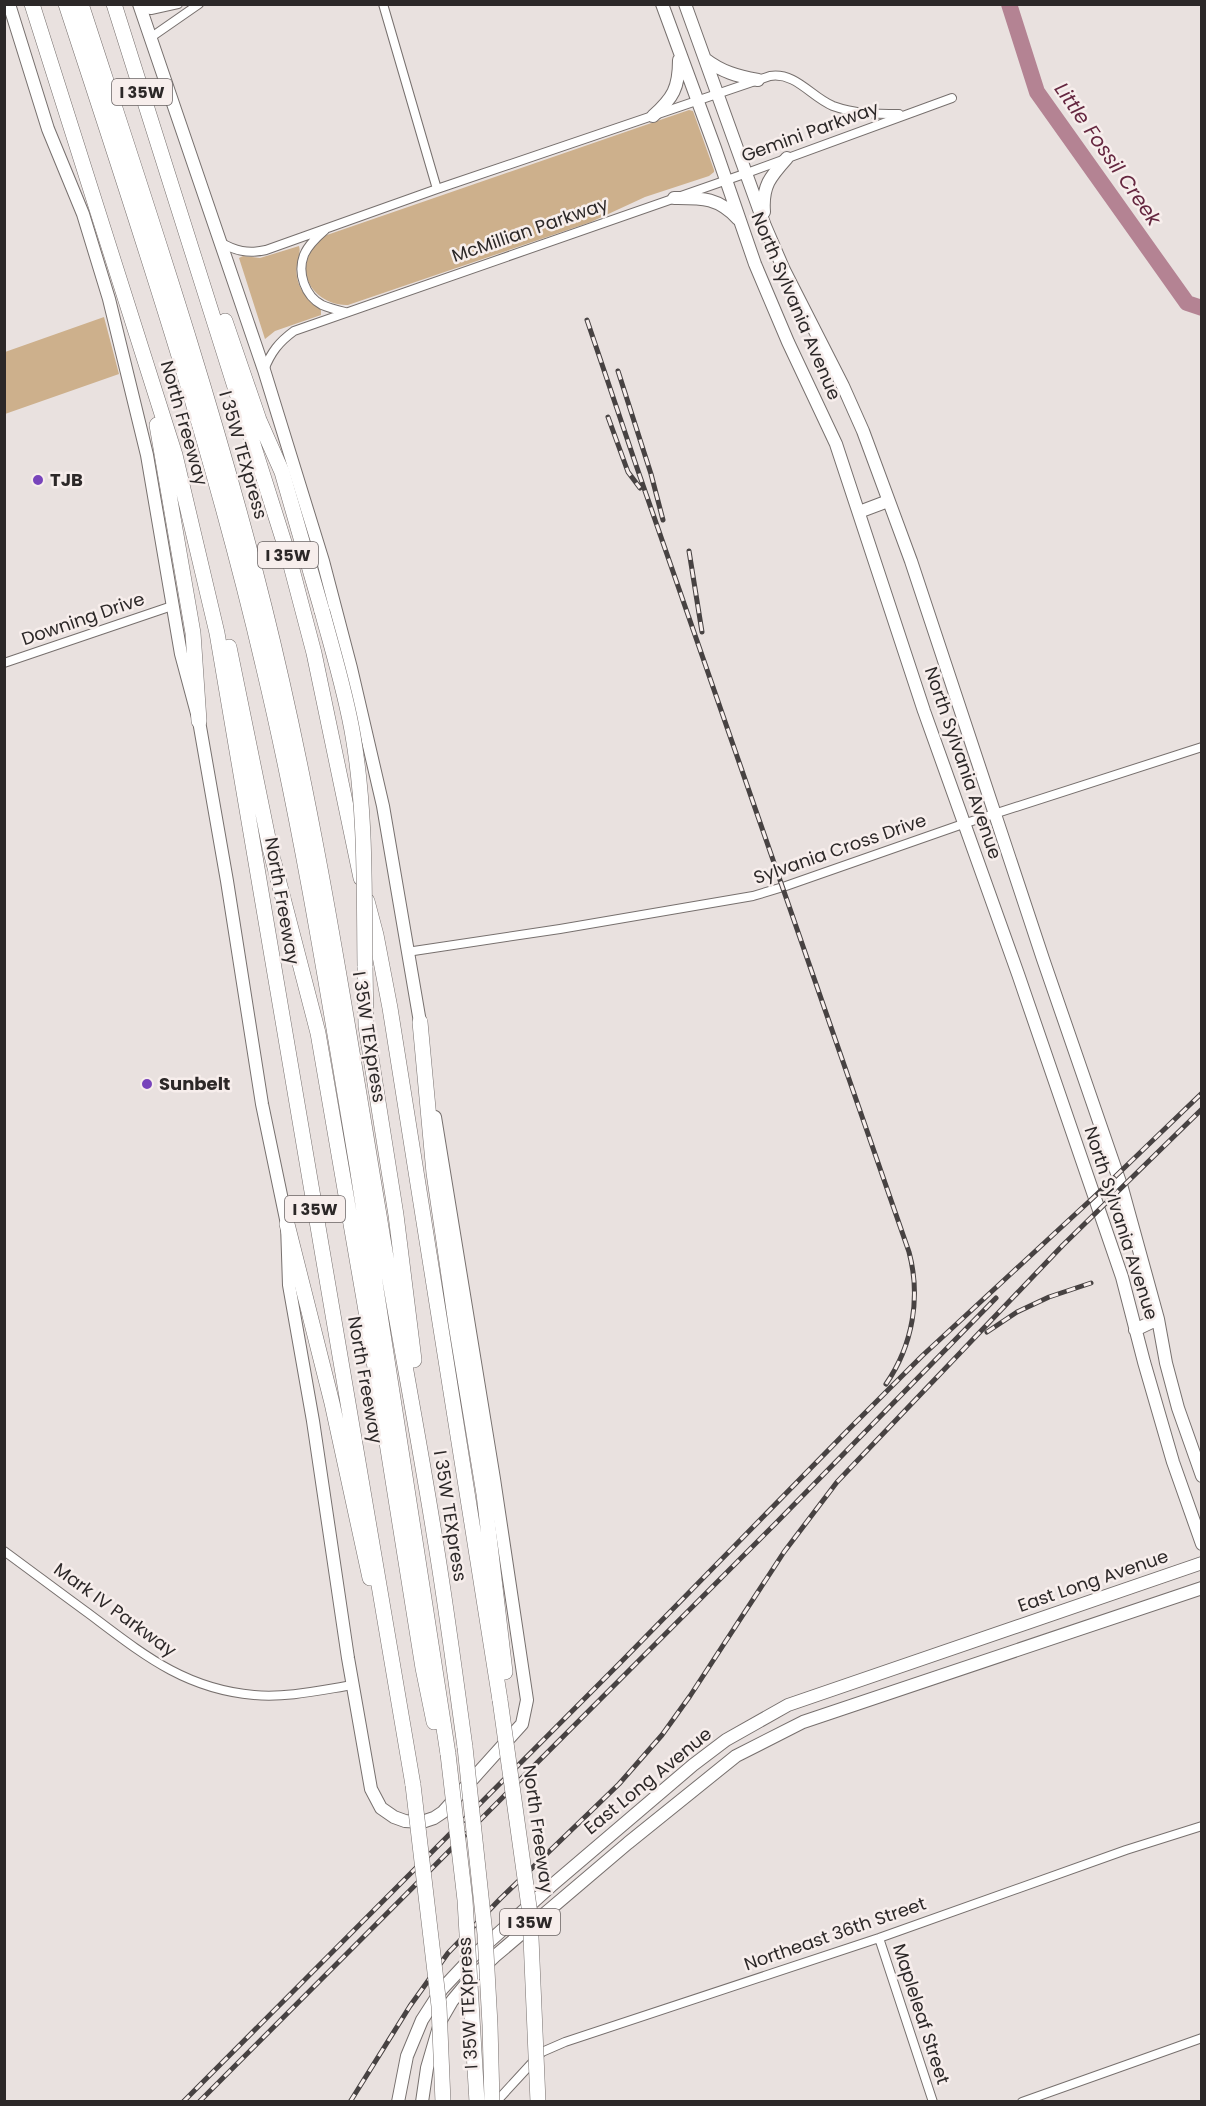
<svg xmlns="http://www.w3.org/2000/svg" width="1206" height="2106" viewBox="0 0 1206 2106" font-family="Poppins,sans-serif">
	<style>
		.green { fill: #cdb08c }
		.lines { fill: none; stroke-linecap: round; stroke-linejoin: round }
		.river { stroke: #b48393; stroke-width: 16 }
		.minor-casing { stroke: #77706e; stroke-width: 10 }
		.secondary-casing { stroke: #77706e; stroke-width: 14 }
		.motorway-casing { stroke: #77706e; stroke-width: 16 }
		.minor { stroke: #fff; stroke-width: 8 }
		.secondary { stroke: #fff; stroke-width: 12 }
		.motorway { stroke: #fff; stroke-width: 15 }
		.rail-casing { stroke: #474242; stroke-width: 5 }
		.rail { stroke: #f7eeec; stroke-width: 3; stroke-dasharray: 9; stroke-linecap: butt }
		.motorway-bridge-casing { stroke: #77706e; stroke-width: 16; stroke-linecap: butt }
		.motorway-bridge { stroke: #fff; stroke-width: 15 }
		.poi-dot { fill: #7844bb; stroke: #f7eeec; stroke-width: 2 }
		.labels { text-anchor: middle; stroke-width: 5; stroke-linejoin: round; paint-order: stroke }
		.shield { fill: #f7eeec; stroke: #696363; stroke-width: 1.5 }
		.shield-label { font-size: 16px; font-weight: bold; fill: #2c2828 }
		.street-label { font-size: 18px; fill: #2c2828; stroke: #f7eeec }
		.poi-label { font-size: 18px; font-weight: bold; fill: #2c2828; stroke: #f7eeec; text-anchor: start }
		.water-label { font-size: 20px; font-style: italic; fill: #652740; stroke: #f7eeec }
	</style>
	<rect width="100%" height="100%" fill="#e9e1df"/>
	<path class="green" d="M689,110L693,111L714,170V172L709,176L645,197L591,222L348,305C322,306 297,283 309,255C312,247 318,242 324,236Z
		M299,246C301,252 298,258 297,265C294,285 306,299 321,309V315L275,331L265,339L239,258L243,256L260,258Z
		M104,317L119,374L5,414V352Z"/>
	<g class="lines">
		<path class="river" d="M1009,4L1037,92L1187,303L1202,308"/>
		<g class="minor-casing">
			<path id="minor" d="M383,4L437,189
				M141,9L151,10L178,4
				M150,38L199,4
				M325,230C317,237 308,245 304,255C297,273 305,296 322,305C329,308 337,310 345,312
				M220,242C235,251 248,254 266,250L437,189L770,76C796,72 811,97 833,106C855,114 877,114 899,114
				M264,370C271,352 279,342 294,331L747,173L952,98
				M4,663L172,606
				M407,952L560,929L753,896L783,887L963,824L1202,747
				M4,1551C34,1573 63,1595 92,1616C145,1656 186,1689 254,1695C287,1698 321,1690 353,1685
				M879,1938L933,2102
				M496,2102L542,2052L565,2042L879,1938L1126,1850L1202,1826
				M1022,2102L1202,2038"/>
		</g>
		<g class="secondary-casing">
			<path id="secondary" d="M9,4L48,129L83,214L109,299L147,455L181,654L199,721L227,881L262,1104L287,1224L289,1285L313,1421L348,1658L371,1789L381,1808L394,1817L405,1821L422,1822L434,1818L443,1812L522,1724L527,1700L494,1479L435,1117
				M139,4L264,370L323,561L351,668L383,806L421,1028
				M662,4L715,148L755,264L788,342L836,444L924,711L1018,974L1122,1277L1144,1362L1173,1462L1202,1544
				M685,4L765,226L784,270L843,386L863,431L911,561L1043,959L1122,1188L1158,1319L1166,1363L1178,1408L1202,1476
				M705,59C722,72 737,76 758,80
				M653,116C673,98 679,88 679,60
				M674,198C701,198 718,197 738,219
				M764,212C762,186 770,177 787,158
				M859,512L888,501
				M1135,1330L1158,1319
				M398,2102L407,2056L422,2020L442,1989L471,1958L551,1886L693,1765L726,1740L788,1705L1202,1563
				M422,2102L427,2068L441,2020L452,2001L467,1983L495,1956L628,1843L736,1756L803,1722L1202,1588"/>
		</g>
		<g class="motorway-casing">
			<path id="motorway" d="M32,4L175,455L217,633L413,1785
				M66,4C138,224 212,444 264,669C303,833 329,999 357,1166C388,1361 419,1557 448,1754
				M81,4C146,204 213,402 264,606C314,807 345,1011 379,1215C396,1321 417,1427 434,1533C446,1604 455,1675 465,1747
				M114,4L289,558L314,653L361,878
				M225,321L259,420L282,472L322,611
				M157,425L193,633L199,721
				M229,647L270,848L318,1033L365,1305L423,1668L434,1722
				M367,901L376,935L390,1008L500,1700
				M365,966L366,1026L396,1215L414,1360
				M420,1022L434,1173L456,1324L484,1494L505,1672
				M287,1224L332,1403L370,1578"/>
		</g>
		<use href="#minor" class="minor"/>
		<use href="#secondary" class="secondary"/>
		<use href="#motorway" class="motorway"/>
		<g class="rail-casing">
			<path id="rail" d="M587,320L636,465L909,1252C921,1297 913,1345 886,1384
				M618,371L651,474L663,520
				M608,417L628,472L640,488
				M689,551L702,632
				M987,1332L1017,1312L1049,1297L1091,1283
				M183,2102L622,1661L849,1429L922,1356L1095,1196L1202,1093
				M199,2102L776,1523L996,1298
				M350,2102L410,2006L448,1953L500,1899L619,1784L662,1735L690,1696L784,1552L837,1482L1063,1245L1202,1109"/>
		</g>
		<use href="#rail" class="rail"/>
		<g class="motorway-bridge-casing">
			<path id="motorway-bridge" d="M322,611C333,652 346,694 353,736C366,812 364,889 365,966
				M500,1700L530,1914L538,2102
				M465,1747L485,1934L490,2025L492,2102
				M448,1754L465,1900L477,2102
				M413,1785L439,2006L443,2102"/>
		</g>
		<use href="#motorway-bridge" class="motorway-bridge"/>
	</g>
	<g class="poi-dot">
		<circle cx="38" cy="480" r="6"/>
		<circle cx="147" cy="1084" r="6"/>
	</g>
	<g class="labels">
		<g class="shield">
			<rect x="112" y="79" width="60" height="26" rx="4.5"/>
			<rect x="258" y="542" width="60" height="26" rx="4.5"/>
			<rect x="285" y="1196" width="60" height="26" rx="4.5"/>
			<rect x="500" y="1909" width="60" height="26" rx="4.5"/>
		</g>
		<g class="shield-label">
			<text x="142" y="98">I 35W</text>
			<text x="288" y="561">I 35W</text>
			<text x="315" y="1215">I 35W</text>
			<text x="530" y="1928">I 35W</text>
		</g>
		<g class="street-label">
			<text transform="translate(810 132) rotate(-20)" y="6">Gemini Parkway</text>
			<text transform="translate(530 230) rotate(-19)" y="6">McMillian Parkway</text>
			<text transform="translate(796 306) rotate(67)" y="6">North Sylvania Avenue</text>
			<text transform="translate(184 423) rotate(74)" y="6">North Freeway</text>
			<text transform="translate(243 455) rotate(74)" y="6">I 35W TEXpress</text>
			<text transform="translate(83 619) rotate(-19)" y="6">Downing Drive</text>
			<text transform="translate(963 763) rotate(71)" y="6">North Sylvania Avenue</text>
			<text transform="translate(840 849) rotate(-19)" y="6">Sylvania Cross Drive</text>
			<text transform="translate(282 901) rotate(80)" y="6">North Freeway</text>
			<text transform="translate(369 1037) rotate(81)" y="6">I 35W TEXpress</text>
			<text transform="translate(1121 1223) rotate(72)" y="6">North Sylvania Avenue</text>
			<text transform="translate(365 1380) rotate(80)" y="6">North Freeway</text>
			<text transform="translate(450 1516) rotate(81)" y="6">I 35W TEXpress</text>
			<text transform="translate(1093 1581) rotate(-19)" y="6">East Long Avenue</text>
			<text transform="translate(115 1610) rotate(36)" y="6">Mark IV Parkway</text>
			<text transform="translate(648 1781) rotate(-39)" y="6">East Long Avenue</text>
			<text transform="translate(538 1829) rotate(82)" y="6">North Freeway</text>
			<text transform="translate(835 1934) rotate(-19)" y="6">Northeast 36th Street</text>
			<text transform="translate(468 2003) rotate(-93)" y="6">I 35W TEXpress</text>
			<text transform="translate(921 2014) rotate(72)" y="6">Mapleleaf Street</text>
		</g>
		<g class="poi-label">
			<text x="50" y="486">TJB</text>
			<text x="159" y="1090">Sunbelt</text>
		</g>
		<g class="water-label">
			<text transform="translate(1108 154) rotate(55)" y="7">Little Fossil Creek</text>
		</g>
	</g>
	<rect width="1206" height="2106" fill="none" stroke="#2c2828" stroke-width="12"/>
</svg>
